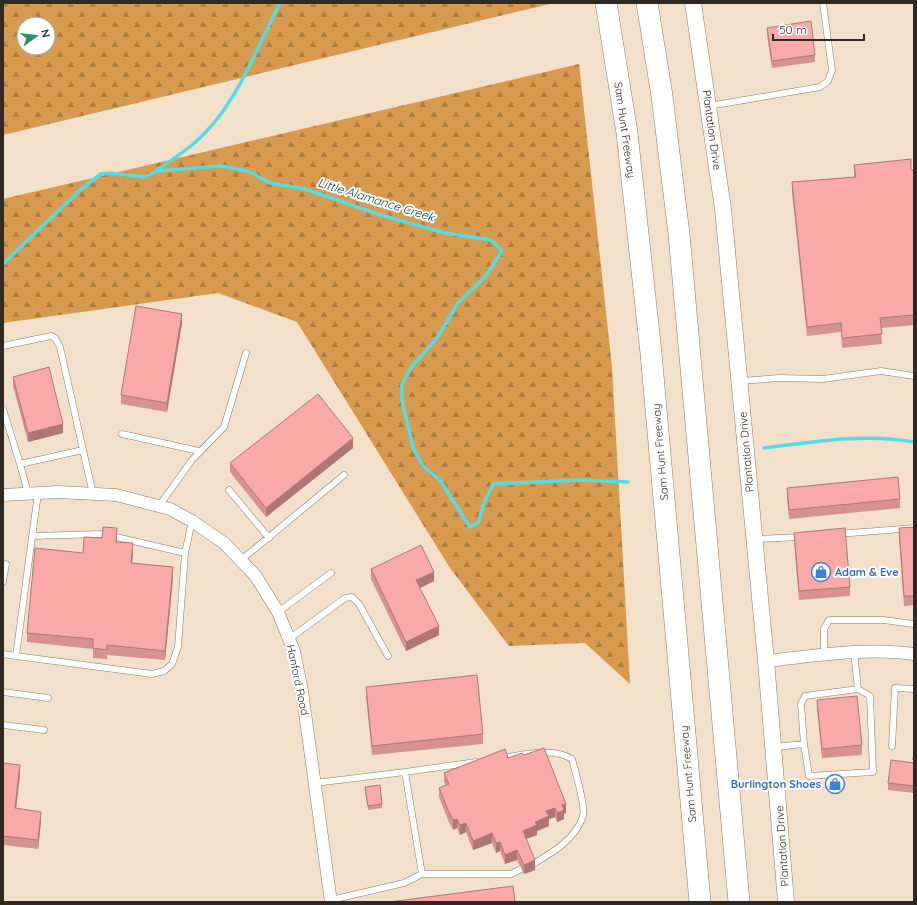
<svg xmlns="http://www.w3.org/2000/svg" width="917" height="905" viewBox="0 0 917 905" font-family="Quicksand,sans-serif">
	<style>
		.forest { fill: url(#forest-firs); fill-rule: evenodd }
		.lines { fill: none; stroke-linecap: round; stroke-linejoin: round }
		.stream { stroke: #53dde2; stroke-width: 3.5 }
		.lane-casing { stroke: #8a7967; stroke-width: 7 }
		.street-casing { stroke: #8a7967; stroke-width: 13 }
		.secondary-casing { stroke: #8a7967; stroke-width: 17 }
		.highway-casing { stroke: #8a7967; stroke-width: 22 }
		.lane { stroke: #fff; stroke-width: 6 }
		.street { stroke: #fff; stroke-width: 12 }
		.secondary { stroke: #fff; stroke-width: 16 }
		.highway { stroke: #fff; stroke-width: 21 }
		.wall { fill: #d6928f }
		.shaded-wall { fill: #ae7774 }
		.building { fill: #f9aaa6; stroke: #ae7774 }
		.labels { text-anchor: middle; stroke-width: 4; stroke-linejoin: round; paint-order: stroke }
		.street-label { font-size: 11px; fill: #302921; stroke: #fff }
		.shop-label { font-size: 11px; font-weight: bold; fill: #366cbe; stroke: #fff; text-anchor: start }
		.water-label { font-size: 12px; font-style: italic; fill: #004144; stroke: #fff }
	</style>
	<defs>
		<pattern id="forest-firs" width="22" height="20" patternUnits="userSpaceOnUse"><rect width="22" height="20" fill="#d79a4f"/><path d="M5 1l3.5 6h-7zM16 11l3.5 6h-7z" fill="#af7e41"/></pattern>
	</defs>
	<rect width="100%" height="100%" fill="#f3e0cb"/>
	<path class="forest" d="M3,3H554L3,135ZM24,24H48V48H24Z
		M579,64L612,367L630,684L585,643L509,646L450,568L297,322L218,293L3,323V199Z"/>
	<g class="lines">
		<path class="stream" d="M157,170C169,162 181,154 192,145C235,110 255,51 280,3
			M3,264L80,190L101,174L109,173L145,177L157,171L221,166L248,171L270,183L305,189L381,215L420,226L446,233L491,240L502,251L485,277L458,303L437,338L410,369L402,384V401L413,447L423,466L440,480L470,527L478,523L484,503L493,484L581,480L628,482
			M764,448C813,442 865,433 914,442"/>
		<g class="lane-casing">
			<path id="lane" d="M709,106L820,87L828,81L832,70L823,3
				M3,346L51,336L55,338L60,347L83,450
				M740,381L780,378L823,379L881,371L914,376
				M3,409L20,464
				M122,434L199,451
				M229,490L269,538
				M28,493L20,464L83,450L93,494
				M38,493L16,656L152,674L164,671L172,664L178,647L185,553L192,521
				M159,506L192,460L224,427L246,353
				M838,534L914,528
				M32,536L103,534L185,553
				M756,539L801,537
				M241,560L344,475
				M3,582L6,564
				M278,612L331,573
				M289,639L345,598L352,597L359,604L388,656
				M854,652L858,689
				M3,654L16,656
				M824,655V629L829,620H883L914,624
				M3,692L48,698
				M3,725L44,730
				M892,746L895,688L914,689
				M775,747L804,744L809,776L873,772L870,696L858,689L805,696L801,704L804,744
				M501,758C523,755 552,747 572,759C575,771 586,806 583,816C576,839 552,853 533,864
				M405,772L476,762
				M315,783L405,772L422,874H511L521,869
				M331,900L404,883L422,874"/>
		</g>
		<g class="street-casing">
			<path id="street" d="M3,495L58,492L116,495L170,509L192,521L224,543L255,575L278,612L294,651L302,691L331,902
				M766,661C815,656 865,647 914,654"/>
		</g>
		<g class="secondary-casing">
			<path id="secondary" d="M693,3L723,209L766,661L786,902"/>
		</g>
		<g class="highway-casing">
			<path id="highway" d="M606,3L627,133L651,353L700,902
				M647,3L662,96L679,234L739,902"/>
		</g>
		<use href="#lane" class="lane"/>
		<use href="#street" class="street"/>
		<use href="#secondary" class="secondary"/>
		<use href="#highway" class="highway"/>
	</g>
	<path class="wall" d="M767,28L815,55V62L772,68L767,35Z
		M854,165L914,170V325L881,328L882,344L842,348L841,332L807,336L792,192V182L854,177Z
		M182,323L167,412L121,404V395Z
		M13,377L63,433L28,442L13,386Z
		M353,448L266,517L230,472V463Z
		M787,488L900,499V508L789,519L787,497Z
		M914,527V605L904,606L899,538V528Z
		M794,533L850,587V596L799,600L794,542Z
		M102,538H117V542L133,553L132,563L173,577L165,660L107,655V659L93,658V649L27,642V633L83,553Z
		M371,569L434,581L420,588L439,635L406,651L371,579Z
		M366,687L483,734V744L372,755L366,697Z
		M817,700L862,745V755L822,758L817,709Z
		M914,750V793L888,790V783L913,762Z
		M524,755L566,813L564,814V819L557,822L555,817L549,819V826L537,831V835L526,839L535,870L524,874L517,860L505,864L500,851L496,853L492,843L473,850L466,832L460,835L457,828L453,830L448,820L439,797V788L446,785L444,782V773Z
		M3,763L20,774L16,809L41,821L38,849L3,845Z
		M365,787L382,804V808L368,810L365,792Z"/>
	<path class="shaded-wall" d="M182,314V323L167,412V403Z
		M63,424V433L28,442V433Z
		M353,438V448L266,517V508Z
		M133,543V553L131,573V563Z
		M173,567V577L165,660V651Z
		M434,572V581L416,590V580Z
		M439,626V635L406,651V642Z
		M20,765V774L15,818V808Z
		M566,804V813L564,814V819L557,822V813L562,805Z
		M555,808V817L549,819V826L537,831V835L523,840V831L535,822L546,811Z
		M41,812V821L38,849V840Z
		M457,819V828L453,830V820Z
		M466,823V832L460,835V825Z
		M492,833V843L473,850V841Z
		M500,842V851L496,853V843Z
		M517,850V860L505,864V855Z
		M535,860V870L524,874V865Z"/>
	<path class="building" d="M811,21L815,55L772,61L767,28Z
		M911,159V170H914V315L880,318L882,334L842,338L841,323L807,327L792,182L856,177L854,165Z
		M136,306L182,314L167,403L121,395Z
		M49,367L63,424L28,433L13,377Z
		M318,394L353,438L266,508L230,463Z
		M898,477L900,499L789,510L787,488Z
		M103,527L117,528L116,542L133,543L131,563L173,567L165,651L107,645V650L93,648V639L27,633L35,548L83,553L84,537L102,538Z
		M914,527V596H904L899,528Z
		M845,528L850,587L799,591L794,533Z
		M421,545L434,572L416,580L439,626L406,642L371,569Z
		M477,675L483,734L372,746L366,687Z
		M857,696L862,745L822,749L817,700Z
		M544,748L566,804L562,805L564,810L557,813L555,808L546,811L549,816L535,822L537,825L523,831L535,860L524,865L517,850L505,855L500,842L496,843L492,833L473,841L466,823L460,825L457,819L453,820L448,810L439,788L449,784L444,773L505,749L508,758L522,753L524,755Z
		M914,750V760H913Z
		M891,760L914,763V786L888,783Z
		M3,763L20,765L15,808L41,812L38,840L3,836Z
		M380,785L382,804L368,806L365,787Z
		M513,886L515,902H389Z"/>
	<defs>
		<g id="shop-ring" transform="scale(1)"><circle r="9.5" fill="#fff" stroke="#3f7fe0" stroke-width="1.5"/><path d="M-5-2.5h2.3a2.7 3.5 0 0 1 5.4 0H5L5.5 6h-11ZM-1.5-2.5h3a1.5 2.3 0 0 0-3 0Z" fill="#3f7fe0"/></g>
	</defs>
	<g fill-rule="evenodd">
		<use href="#shop-ring" x="821" y="572"/>
		<use href="#shop-ring" x="835" y="784"/>
	</g>
	<g class="labels">
		<g class="street-label">
			<text transform="translate(625 130) rotate(82)" y="4">Sam Hunt Freeway</text>
			<text transform="translate(712 130) rotate(82)" y="4">Plantation Drive</text>
			<text transform="translate(660 452) rotate(-95)" y="4">Sam Hunt Freeway</text>
			<text transform="translate(746 452) rotate(-95)" y="4">Plantation Drive</text>
			<text transform="translate(298 680) rotate(78)" y="4">Hanford Road</text>
			<text transform="translate(688 774) rotate(-95)" y="4">Sam Hunt Freeway</text>
			<text transform="translate(782 846) rotate(-94)" y="4">Plantation Drive</text>
		</g>
		<g class="shop-label">
			<text x="835" y="576">Adam &amp; Eve</text>
			<text x="821" y="788" text-anchor="end">Burlington Shoes</text>
		</g>
		<g class="water-label">
			<text transform="translate(376 200) rotate(17)" y="4">Little Alamance Creek</text>
		</g>
	</g>
	<rect width="917" height="905" fill="none" stroke="#302921" stroke-width="8"/>
	<g transform="translate(36 36) rotate(75)"><circle r="19" fill="#ffffff" stroke="#aca9a6"/>
	<path d="M0-3L7 15L0 10L-7 15Z" fill="#26906e"/>
	<text y="-6" font-size="11" font-weight="bold" text-anchor="middle" fill="#302921">N</text>
	</g>
	<path d="M773 34v6h91v-6" fill="none" stroke="#302921" stroke-width="2"/>
	<text x="779" y="34" font-size="12" fill="#302921" stroke="#ffffff" stroke-width="3" paint-order="stroke">50 m</text>
</svg>
